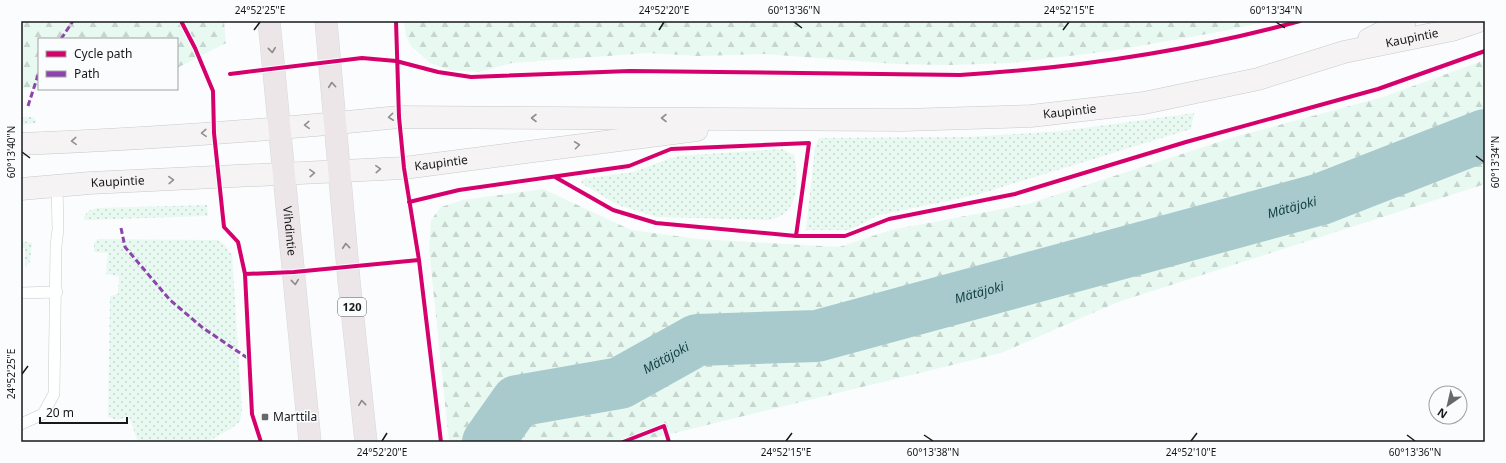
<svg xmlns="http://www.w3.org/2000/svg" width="1506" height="463" viewBox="0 0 1506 463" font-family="'Noto Sans',sans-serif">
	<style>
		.grass { fill: url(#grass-dots) }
		.forest { fill: url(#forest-firs) }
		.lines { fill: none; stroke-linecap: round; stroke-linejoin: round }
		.river { stroke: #a8cacc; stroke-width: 52 }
		.service-casing { stroke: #c8c9ca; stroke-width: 12 }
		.secondary-casing { stroke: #c8c9ca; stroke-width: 23 }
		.primary-casing { stroke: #d8d9da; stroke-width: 23 }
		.service { stroke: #feffff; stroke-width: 11 }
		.secondary { stroke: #f5f3f3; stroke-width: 22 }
		.primary { stroke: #ede6e8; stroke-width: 22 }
		.quiet { stroke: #8e44ad; stroke-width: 3; stroke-dasharray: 6 3; stroke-linecap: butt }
		.cycleway-casing { stroke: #fafcfe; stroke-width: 6 }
		.cycleway { stroke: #d6006c; stroke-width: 4 }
		.oneway { stroke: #8d898b }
		.oneway2 { stroke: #919091 }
		.ticks { fill: none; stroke: #17181a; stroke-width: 1.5 }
		.poi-dot { fill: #676869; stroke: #fafcfe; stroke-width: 1.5 }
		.labels { text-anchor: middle; stroke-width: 3; stroke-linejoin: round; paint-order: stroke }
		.shield { fill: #fafcfe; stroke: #5b5c5e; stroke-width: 1 }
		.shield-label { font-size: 11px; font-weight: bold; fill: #17181a }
		.street-label { font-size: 12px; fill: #17181a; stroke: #fafcfe }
		.poi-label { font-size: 12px; fill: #17181a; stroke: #fafcfe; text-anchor: start }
		.water-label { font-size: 13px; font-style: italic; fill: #123f42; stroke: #fafcfe }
		.neatline { fill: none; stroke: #17181a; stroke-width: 1.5 }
		.ticks-label { font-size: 10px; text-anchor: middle; fill: #17181a }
	</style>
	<defs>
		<pattern id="grass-dots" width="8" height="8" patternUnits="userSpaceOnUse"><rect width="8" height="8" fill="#e8f9f1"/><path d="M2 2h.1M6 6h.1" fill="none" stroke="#c6d5ce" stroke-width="1.8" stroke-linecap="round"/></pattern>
		<pattern id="forest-firs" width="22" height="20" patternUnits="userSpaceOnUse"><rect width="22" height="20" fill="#e8f9f1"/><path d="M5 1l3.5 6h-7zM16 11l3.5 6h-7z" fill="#c6d5ce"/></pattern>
	</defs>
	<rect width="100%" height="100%" fill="#fbfcfd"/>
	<path class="grass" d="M1194,113L1191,129L976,195L879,215L850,230H806L815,148L819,138L968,137L1062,131Z
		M21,117H33L36,120V123L21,125Z
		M782,149L794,155C799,179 800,215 769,220L657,217L618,205L581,183L583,179L633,172L677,156Z
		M207,205L208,216L86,220L83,219L88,211L97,208Z
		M98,239L218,240L224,244L232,255L242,409L240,421L232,428L207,442H138L129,416L117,420L108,417L110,296L118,294L119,276L106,274L108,253L94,252V243Z
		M21,241L32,243L30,262L25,266V248H21Z"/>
	<path class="forest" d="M21,21H224L226,43L177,68V39H39V87L21,88Z
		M404,21H1268L1224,31L1111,51L1009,63L949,65L896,64L764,54L698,56L648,53L512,63L479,72L449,70L430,63L411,46L406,36Z
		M1485,60V184L1118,302L1001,353L638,442H449L429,249L431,220L441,207L463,200L543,189L631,230L698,239L839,247L891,230L1028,204L1231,138L1383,97Z"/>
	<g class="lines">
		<path class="river" id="s1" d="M488,442L517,401L620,383L697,340L817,336L1321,199L1485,135"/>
		<g class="service-casing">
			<path id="service" d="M21,293L57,292
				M21,424L43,414L54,394L56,246L58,229L57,186"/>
		</g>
		<g class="secondary-casing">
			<g id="secondary">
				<path d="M1369,39L1405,21"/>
				<path id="s2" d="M21,144C147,139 273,130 399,117L903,120L1031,116L1144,103L1258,79L1344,52L1452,30L1479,21"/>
				<path id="s3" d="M21,189L90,183L404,168L697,130"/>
			</g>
		</g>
		<g class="primary-casing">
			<g id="primary">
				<path id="s4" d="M269,21L310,442"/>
				<path d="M326,21L349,281L366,442"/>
			</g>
		</g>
		<use href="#service" class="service"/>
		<use href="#secondary" class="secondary"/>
		<use href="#primary" class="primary"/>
		<path class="quiet" d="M61,39L73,21
			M28,106L39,72
			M121,228L125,247L170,300L203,328L249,359"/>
		<g class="cycleway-casing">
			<path id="cycleway" d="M181,21L195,48L213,91L214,133L224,227L238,242L245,274L252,414L261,442
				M396,21L399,117L404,168L419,260L441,442
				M230,74L362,58L396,61L438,72L471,77L630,71L960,75C1075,68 1190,51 1300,21
				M555,177L613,210L656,223L796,236H845L889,219L1015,194L1186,142L1378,89L1485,51
				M409,202L459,190L629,166L671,149L809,143L796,236
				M245,274L294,272L419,260
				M623,442L664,426L669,442"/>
		</g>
		<use href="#cycleway" class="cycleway"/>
	</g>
	<defs><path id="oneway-chevron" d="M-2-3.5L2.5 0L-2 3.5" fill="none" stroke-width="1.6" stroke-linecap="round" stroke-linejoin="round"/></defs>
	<g class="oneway">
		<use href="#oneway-chevron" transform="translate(272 50) rotate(84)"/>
		<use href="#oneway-chevron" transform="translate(332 85) rotate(-95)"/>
		<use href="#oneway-chevron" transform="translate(346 246) rotate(-95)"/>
		<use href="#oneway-chevron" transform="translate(295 282) rotate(84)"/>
		<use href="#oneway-chevron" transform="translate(362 403) rotate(-96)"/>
	</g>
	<g class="oneway2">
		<use href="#oneway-chevron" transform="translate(391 117) rotate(174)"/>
		<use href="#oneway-chevron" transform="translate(534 118) rotate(-180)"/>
		<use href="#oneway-chevron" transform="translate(664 118) rotate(-180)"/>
		<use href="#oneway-chevron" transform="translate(307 125) rotate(177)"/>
		<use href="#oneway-chevron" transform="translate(204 133) rotate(177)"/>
		<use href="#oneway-chevron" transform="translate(74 141) rotate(177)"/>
		<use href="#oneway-chevron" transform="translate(577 145) rotate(-7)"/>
		<use href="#oneway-chevron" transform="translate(378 169) rotate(-3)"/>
		<use href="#oneway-chevron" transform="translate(312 173) rotate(-3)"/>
		<use href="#oneway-chevron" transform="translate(171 180) rotate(-2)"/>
	</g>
	<path class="ticks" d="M794,22L802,28M1276,22L1285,28M254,30L260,22M659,30L664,22M1063,30L1069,22M22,152L30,158M1476,156L1484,162M22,374L28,366M924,435L933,441M1407,435L1415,441M382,441L387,433M786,441L792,433M1191,441L1197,433"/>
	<rect class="poi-dot" x="261" y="413" width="8" height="8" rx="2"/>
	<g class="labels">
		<rect class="shield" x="338" y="298" width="28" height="18" rx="3"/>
		<g class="shield-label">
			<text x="352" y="311">120</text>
		</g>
		<g class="street-label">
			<text dy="4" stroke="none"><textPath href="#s2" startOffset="1401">Kaupintie</textPath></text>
			<text dy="4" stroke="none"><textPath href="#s2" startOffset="1050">Kaupintie</textPath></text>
			<text dy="4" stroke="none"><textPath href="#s3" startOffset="421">Kaupintie</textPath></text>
			<text dy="4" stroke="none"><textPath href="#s3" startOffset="97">Kaupintie</textPath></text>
			<text dy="4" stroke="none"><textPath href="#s4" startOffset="211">Vihdintie</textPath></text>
		</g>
		<g class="poi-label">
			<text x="273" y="421">Marttila</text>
		</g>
		<g class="water-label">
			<text dy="5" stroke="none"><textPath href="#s1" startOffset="855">Mätäjoki</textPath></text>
			<text dy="5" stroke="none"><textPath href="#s1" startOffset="531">Mätäjoki</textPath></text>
			<text dy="5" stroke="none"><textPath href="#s1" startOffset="207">Mätäjoki</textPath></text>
		</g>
	</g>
	<rect width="1506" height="463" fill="none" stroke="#fafcfe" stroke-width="44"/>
	<rect x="38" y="38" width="140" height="52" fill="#fafcfe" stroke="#9fa1a3"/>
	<rect x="46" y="51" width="20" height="6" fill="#d6006c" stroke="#9fa1a3"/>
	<text x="74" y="58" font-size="12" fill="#17181a">Cycle path</text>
	<rect x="46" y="71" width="20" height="6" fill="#8e44ad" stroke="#9fa1a3"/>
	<text x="74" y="78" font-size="12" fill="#17181a">Path</text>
	<g transform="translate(1448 405) rotate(214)"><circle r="19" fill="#fafcfe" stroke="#9fa1a3"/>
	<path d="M0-3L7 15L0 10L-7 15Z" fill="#676869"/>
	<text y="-6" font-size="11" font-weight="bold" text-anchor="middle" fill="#17181a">N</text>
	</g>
	<path d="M40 417v6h87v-6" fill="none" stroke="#17181a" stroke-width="2"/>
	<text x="46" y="417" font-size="12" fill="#17181a" stroke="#fafcfe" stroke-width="3" paint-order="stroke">20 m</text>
	<rect x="22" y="22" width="1462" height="419" class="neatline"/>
	<g class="ticks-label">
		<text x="260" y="14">24°52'25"E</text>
		<text x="664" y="14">24°52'20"E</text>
		<text x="794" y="14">60°13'36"N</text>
		<text x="1069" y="14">24°52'15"E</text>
		<text x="1276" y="14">60°13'34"N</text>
		<text transform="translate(11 152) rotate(-90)" y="4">60°13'40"N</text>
		<text transform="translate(1495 162) rotate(-90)" y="4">60°13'34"N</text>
		<text transform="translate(11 374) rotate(-90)" y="4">24°52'25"E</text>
		<text x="382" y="456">24°52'20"E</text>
		<text x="786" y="456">24°52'15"E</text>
		<text x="933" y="456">60°13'38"N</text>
		<text x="1191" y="456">24°52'10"E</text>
		<text x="1415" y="456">60°13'36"N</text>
	</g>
</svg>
